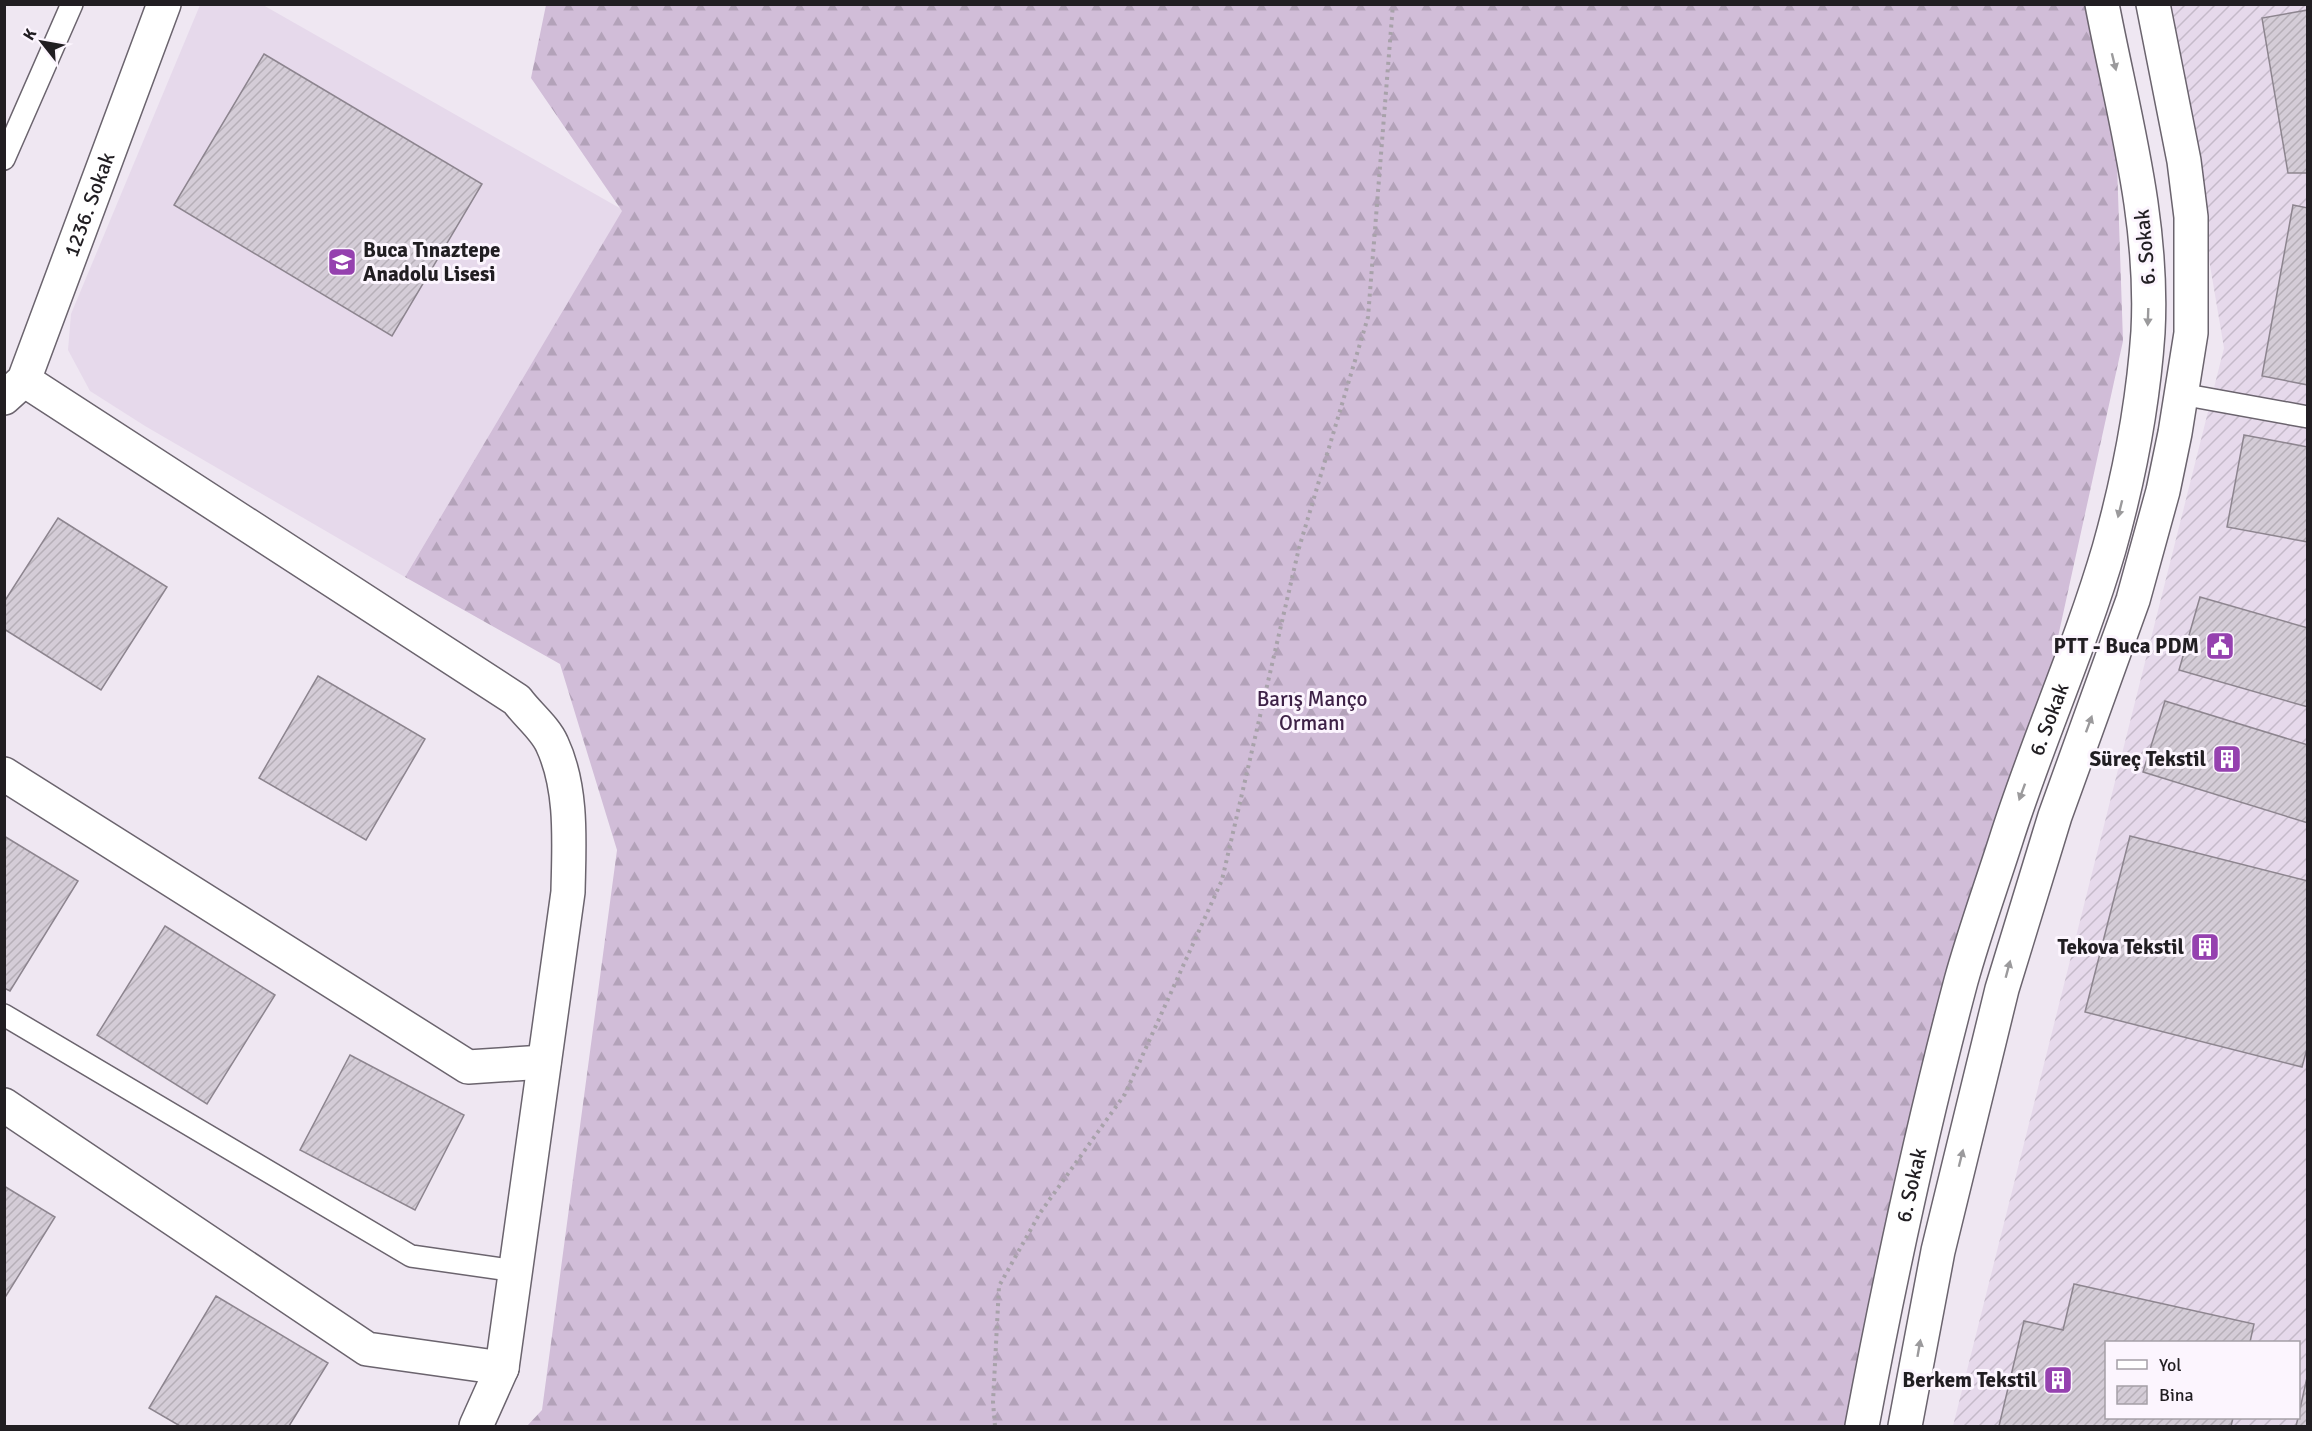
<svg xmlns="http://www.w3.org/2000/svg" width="2312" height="1431" viewBox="0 0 2312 1431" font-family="Signika,sans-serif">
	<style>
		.built { fill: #e6d9eb }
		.industrial { fill: url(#industrial-furrows); fill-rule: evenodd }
		.forest { fill: url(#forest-firs) }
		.building { fill: url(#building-hatch); stroke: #8d858f; stroke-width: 1.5 }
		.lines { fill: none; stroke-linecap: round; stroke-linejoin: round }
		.service-casing { stroke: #6b646e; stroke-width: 24 }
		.minor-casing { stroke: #6b646e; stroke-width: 36 }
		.secondary-casing { stroke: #6b646e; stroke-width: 36 }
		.path { stroke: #a8a2aa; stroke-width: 4; stroke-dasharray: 3 4.5; stroke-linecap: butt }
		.service { stroke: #fff; stroke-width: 21 }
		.minor { stroke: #fff; stroke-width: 33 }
		.secondary { stroke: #fff; stroke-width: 33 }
		.oneway { fill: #9b9a9c }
		.labels { text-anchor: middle; stroke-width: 6; stroke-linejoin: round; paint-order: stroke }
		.street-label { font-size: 21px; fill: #211e22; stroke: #fcf5fe }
		.poi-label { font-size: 21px; font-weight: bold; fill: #211e22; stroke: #fcf5fe; text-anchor: end }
		.park-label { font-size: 21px; fill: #3d2146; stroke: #fcf5fe }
	</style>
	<defs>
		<pattern id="industrial-furrows" width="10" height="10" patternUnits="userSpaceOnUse" patternTransform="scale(1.5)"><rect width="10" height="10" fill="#e6d9eb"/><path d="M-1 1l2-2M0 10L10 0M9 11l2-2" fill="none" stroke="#c5bac9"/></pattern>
		<pattern id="forest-firs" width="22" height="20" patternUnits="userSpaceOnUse" patternTransform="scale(1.5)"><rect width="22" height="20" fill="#d1bdd8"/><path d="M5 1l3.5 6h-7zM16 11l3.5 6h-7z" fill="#b3a2b9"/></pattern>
		<pattern id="building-hatch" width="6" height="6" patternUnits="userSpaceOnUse" patternTransform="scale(1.5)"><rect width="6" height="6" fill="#d4ccd7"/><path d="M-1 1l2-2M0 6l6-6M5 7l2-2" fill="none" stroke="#b6afb8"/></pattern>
	</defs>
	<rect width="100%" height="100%" fill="#efe7f2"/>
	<path class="built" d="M200,5H263L623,210L405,577L145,426L90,391L68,350L71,314Z"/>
	<path class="industrial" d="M2166,5H2307V1426H1953L2224,348ZM2106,1342H2298V1418H2106Z"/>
	<path class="forest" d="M546,5H2087L2117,164L2123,341L2056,646L1864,1426H527L542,1410L617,850L560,664L405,577L622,211L531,78Z"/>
	<path class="building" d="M2308,10V173H2288L2262,18Z
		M264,54L482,184L392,336L174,205Z
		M2293,205L2308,208V385L2262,376Z
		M2244,435L2308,447V542L2227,527Z
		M58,518L167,587L101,690L4,629V602Z
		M2200,597L2308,628V707L2179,670Z
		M318,676L425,739L366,840L259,778Z
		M2165,701L2308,745V823L2143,772Z
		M4,836L78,881L10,991L4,988Z
		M2130,836L2308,881V1045L2302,1067L2085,1012Z
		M165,926L275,995L207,1104L97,1035Z
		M350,1055L464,1115L415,1210L300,1150Z
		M4,1186L55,1217L4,1299Z
		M2074,1284L2254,1324L2250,1342H2106V1418H2233L2231,1426H1999L2024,1321L2063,1330Z
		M216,1296L328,1363L289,1426H180L149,1408Z
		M2308,1373V1426H2296L2298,1418Z"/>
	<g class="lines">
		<g class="service-casing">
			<path id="service" d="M4,159L72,4
				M2181,394L2308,417
				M4,1015L411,1256L516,1271"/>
		</g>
		<g class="minor-casing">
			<g id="minor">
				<path d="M24,380L517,700C527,714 545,728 552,744C573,789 569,843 568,892L502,1368L476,1426"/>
				<path id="s1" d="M4,398L24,380L164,4"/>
				<path d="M4,774L468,1067L544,1062"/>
				<path d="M4,1105L367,1349L502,1368"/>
			</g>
		</g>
		<g class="secondary-casing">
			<g id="secondary">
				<path id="s2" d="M1862,1426C1890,1277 1922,1128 1961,981C1974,934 1991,887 2006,840C2037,742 2080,648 2109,549C2129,478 2143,405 2148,332C2154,219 2123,114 2102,4"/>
				<path d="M1905,1426L1938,1251L2002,989L2055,816L2133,600L2163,491L2175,433L2191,333V217L2184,161L2153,4"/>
			</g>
		</g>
		<path class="path" d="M995,1426L993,1402L999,1286L1040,1213L1125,1094L1222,880L1299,548L1368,317L1393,4"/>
		<use href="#service" class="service"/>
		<use href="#minor" class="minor"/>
		<use href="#secondary" class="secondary"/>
	</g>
	<defs><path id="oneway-solid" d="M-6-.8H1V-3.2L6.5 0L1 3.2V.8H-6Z" transform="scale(1.5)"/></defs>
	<g class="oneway">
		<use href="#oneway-solid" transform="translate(2114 62) rotate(76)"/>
		<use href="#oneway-solid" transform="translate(2148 317) rotate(92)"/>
		<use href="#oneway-solid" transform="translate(2120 509) rotate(104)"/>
		<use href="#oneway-solid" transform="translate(2089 724) rotate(-70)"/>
		<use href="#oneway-solid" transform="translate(2022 792) rotate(110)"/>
		<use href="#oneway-solid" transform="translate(2008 969) rotate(-75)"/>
		<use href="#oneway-solid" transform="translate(1961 1158) rotate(-76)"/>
		<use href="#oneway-solid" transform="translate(1919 1348) rotate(-80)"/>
	</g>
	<defs>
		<g id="school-square" transform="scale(1.5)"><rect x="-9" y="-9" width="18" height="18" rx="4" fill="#9541af" stroke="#fcf5fe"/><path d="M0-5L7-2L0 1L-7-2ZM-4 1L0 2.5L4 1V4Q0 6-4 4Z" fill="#fff"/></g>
		<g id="civic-square" transform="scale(1.5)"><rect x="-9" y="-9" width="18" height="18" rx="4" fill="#9541af" stroke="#fcf5fe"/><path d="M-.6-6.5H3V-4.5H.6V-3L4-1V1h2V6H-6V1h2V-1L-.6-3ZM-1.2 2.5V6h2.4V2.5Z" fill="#fff"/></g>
		<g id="building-square" transform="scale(1.5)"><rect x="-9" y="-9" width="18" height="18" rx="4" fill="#9541af" stroke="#fcf5fe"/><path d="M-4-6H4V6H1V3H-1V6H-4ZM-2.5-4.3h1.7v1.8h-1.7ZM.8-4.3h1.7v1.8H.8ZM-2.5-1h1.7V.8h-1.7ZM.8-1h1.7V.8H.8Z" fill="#fff"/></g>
	</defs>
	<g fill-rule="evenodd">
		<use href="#school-square" x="342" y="262"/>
		<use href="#civic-square" x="2220" y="646"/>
		<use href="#building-square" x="2227" y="759"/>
		<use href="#building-square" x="2205" y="947"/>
		<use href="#building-square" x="2058" y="1380"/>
	</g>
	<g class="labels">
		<g class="street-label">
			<text dy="7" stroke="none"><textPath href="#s1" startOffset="214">1236. Sokak</textPath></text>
			<text transform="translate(2145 247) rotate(-95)" y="7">6. Sokak</text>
			<text dy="7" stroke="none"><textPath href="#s2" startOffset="732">6. Sokak</textPath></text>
			<text dy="7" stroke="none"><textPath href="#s2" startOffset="246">6. Sokak</textPath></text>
		</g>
		<g class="poi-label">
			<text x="363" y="257" text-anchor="start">Buca Tınaztepe<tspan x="363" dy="24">Anadolu Lisesi</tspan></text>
			<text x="2199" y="653">PTT - Buca PDM</text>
			<text x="2206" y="766">Süreç Tekstil</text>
			<text x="2184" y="954">Tekova Tekstil</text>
			<text x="2037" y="1387">Berkem Tekstil</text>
		</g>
		<g class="park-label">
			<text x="1312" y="706">Barış Manço<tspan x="1312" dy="24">Ormanı</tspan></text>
		</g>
	</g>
	<rect width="2312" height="1431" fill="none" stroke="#211e22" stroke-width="12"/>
	<rect x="2105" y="1341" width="195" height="78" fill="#fcf5fe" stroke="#a49fa6" stroke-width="1.5"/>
	<rect x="2117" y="1360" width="30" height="9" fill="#ffffff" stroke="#a49fa6" stroke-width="1.5"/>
	<text x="2159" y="1371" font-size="18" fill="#211e22">Yol</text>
	<rect x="2117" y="1386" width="30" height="18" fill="url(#building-hatch)" stroke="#a49fa6" stroke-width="1.5"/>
	<text x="2159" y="1401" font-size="18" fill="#211e22">Bina</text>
	<g transform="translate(42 42) rotate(301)" stroke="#fcf5fe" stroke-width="4.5" paint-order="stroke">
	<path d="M0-4.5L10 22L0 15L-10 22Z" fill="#211e22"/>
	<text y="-9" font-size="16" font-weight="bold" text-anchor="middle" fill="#211e22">K</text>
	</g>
</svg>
